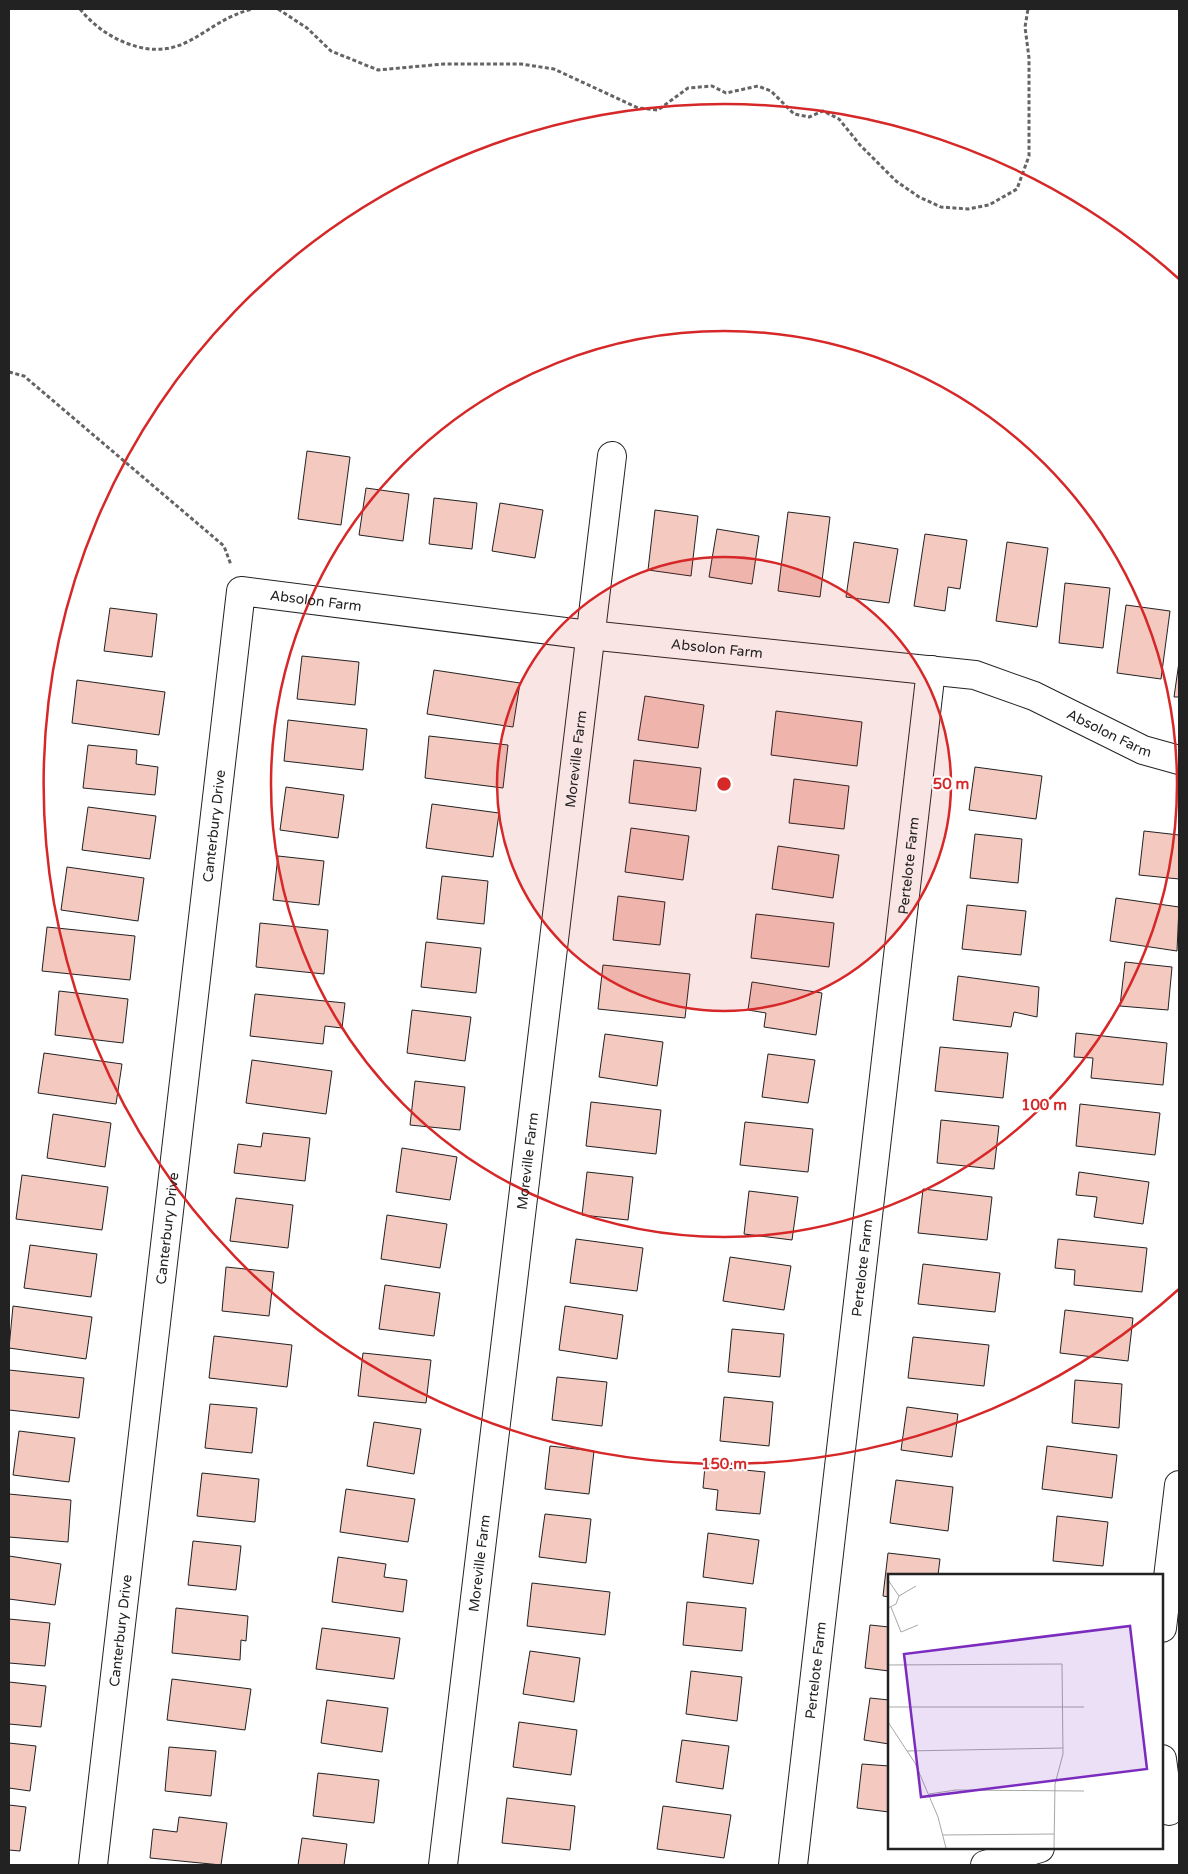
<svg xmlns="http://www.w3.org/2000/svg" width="1188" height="1874" viewBox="0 0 1188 1874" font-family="'Varela Round',sans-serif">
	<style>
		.building { fill: #f3c9c0; stroke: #222 }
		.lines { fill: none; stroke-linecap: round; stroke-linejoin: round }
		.minor-casing { stroke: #222; stroke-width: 30 }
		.path { stroke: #646464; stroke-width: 3; stroke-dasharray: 4 2.5; stroke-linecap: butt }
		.minor { stroke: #fff; stroke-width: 28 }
		.ring { fill: none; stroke: #d62828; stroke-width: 2.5 }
		.labels { text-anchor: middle; stroke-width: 4; stroke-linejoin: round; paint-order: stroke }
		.street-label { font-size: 14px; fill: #222; stroke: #fff }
		.inset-road { fill: none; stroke: #a7a7a7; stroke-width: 1 }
		.view { fill: #7b2cbf; fill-opacity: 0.15; stroke: #7b2cbf; stroke-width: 2.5 }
		.inset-edge { fill: none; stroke: #222; stroke-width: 2.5 }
		.centre { fill: #d62828; stroke: #fff; stroke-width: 2.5 }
		.ring-label { font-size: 15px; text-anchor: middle; font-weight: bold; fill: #d62828; stroke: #fff; stroke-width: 4; stroke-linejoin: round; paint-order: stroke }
	</style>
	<rect width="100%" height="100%" fill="#fff"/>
	<path class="building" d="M307,451L350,457L341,525L298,519Z
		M366,488L409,494L403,541L359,535Z
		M434,498L477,503L472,549L429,544Z
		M500,503L543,510L535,558L492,551Z
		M655,510L698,516L691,576L648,570Z
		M788,512L830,517L820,597L778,591Z
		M717,529L759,536L752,584L709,577Z
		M925,534L967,540L960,589L948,587L945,611L914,606Z
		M854,542L898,549L889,603L846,597Z
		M1007,542L1048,548L1037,627L996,621Z
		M1065,583L1110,588L1103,648L1059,643Z
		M1126,605L1170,611L1161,679L1117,673Z
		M110,608L157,614L152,657L104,651Z
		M302,656L359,662L355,705L297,699Z
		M1179,662V697H1174Z
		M434,670L520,683L513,727L427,714Z
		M77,680L165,692L159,735L72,723Z
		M645,696L704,705L698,748L638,740Z
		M776,711L862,722L857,766L771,755Z
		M288,720L367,729L363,770L284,761Z
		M429,736L508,745L503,788L425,778Z
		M88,745L137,750L136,764L158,767L155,795L83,788Z
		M634,760L701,768L696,811L629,803Z
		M975,767L1042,776L1036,819L969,810Z
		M794,779L849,786L844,829L789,823Z
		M286,787L344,795L338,838L280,830Z
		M432,804L499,813L493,857L426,848Z
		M88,807L156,816L150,859L82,850Z
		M631,828L689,836L683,880L625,872Z
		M1144,831L1179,835V879L1139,875Z
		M975,834L1022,839L1018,883L970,878Z
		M778,846L839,855L833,898L772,889Z
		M278,856L324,861L319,905L273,900Z
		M67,867L144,878L138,921L61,910Z
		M442,876L488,881L484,924L437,919Z
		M618,896L665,902L660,945L613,940Z
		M1116,898L1179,907L1177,951L1110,941Z
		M967,905L1026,911L1021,955L962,949Z
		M756,914L834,923L829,967L751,958Z
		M260,923L328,930L324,974L256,967Z
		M47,927L135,936L130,980L42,971Z
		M426,942L481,948L476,993L421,987Z
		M1125,962L1172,967L1168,1010L1120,1006Z
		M603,965L690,974L685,1018L598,1009Z
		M958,976L1039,987L1037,1017L1014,1012L1011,1027L953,1020Z
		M752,982L822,993L816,1035L764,1027L766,1013L748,1010Z
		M59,991L128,999L123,1043L55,1035Z
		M255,994L345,1003L342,1028L325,1026L323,1044L250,1036Z
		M412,1010L471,1017L465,1061L407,1053Z
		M1076,1033L1167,1043L1163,1085L1091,1078L1093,1058L1074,1057Z
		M605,1034L663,1042L657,1086L599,1077Z
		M940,1047L1008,1053L1003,1098L935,1091Z
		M44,1053L122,1064L116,1104L38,1093Z
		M768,1054L815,1060L808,1103L762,1097Z
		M252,1060L332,1071L326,1114L246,1103Z
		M415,1081L465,1087L460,1130L410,1125Z
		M591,1102L661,1110L656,1154L586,1146Z
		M1080,1104L1160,1113L1155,1155L1076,1146Z
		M53,1114L111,1123L105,1167L47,1158Z
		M941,1120L999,1126L994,1169L937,1163Z
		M745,1122L813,1129L808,1172L740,1165Z
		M263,1133L310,1138L305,1181L234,1173L238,1144L261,1147Z
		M402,1148L457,1157L450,1200L396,1192Z
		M587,1172L633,1177L628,1220L582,1215Z
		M1079,1172L1149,1182L1143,1224L1094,1217L1097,1197L1076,1195Z
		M22,1175L108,1187L102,1230L16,1219Z
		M923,1189L992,1197L987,1240L918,1233Z
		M749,1191L798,1197L792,1240L744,1234Z
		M236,1198L293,1205L288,1248L230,1241Z
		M387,1215L447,1224L440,1268L381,1259Z
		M576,1239L643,1248L637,1291L570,1283Z
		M1058,1239L1147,1248L1142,1292L1074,1285L1075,1270L1055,1268Z
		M30,1245L97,1254L91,1297L24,1288Z
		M730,1257L791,1266L784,1310L723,1301Z
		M923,1264L1000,1273L995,1312L918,1304Z
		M226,1267L274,1272L269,1316L222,1311Z
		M385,1285L440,1293L434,1336L379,1329Z
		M13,1306L92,1317L86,1359L9,1348Z
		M565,1306L623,1315L617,1359L559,1350Z
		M1065,1310L1133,1318L1128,1361L1060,1353Z
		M732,1329L784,1334L780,1377L728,1372Z
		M214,1336L292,1345L287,1387L209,1378Z
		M913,1337L989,1345L984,1386L908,1378Z
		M363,1353L431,1360L426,1403L358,1396Z
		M9,1370L84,1378L79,1418L9,1410Z
		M557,1377L607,1382L602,1426L552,1420Z
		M1075,1380L1122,1384L1119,1428L1072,1423Z
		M724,1397L773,1402L769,1446L720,1441Z
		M210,1404L257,1408L252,1453L205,1448Z
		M907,1407L958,1414L952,1457L901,1450Z
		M374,1422L421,1429L414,1474L367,1466Z
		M19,1431L75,1438L69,1482L13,1475Z
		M550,1446L594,1451L589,1494L545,1489Z
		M1047,1446L1117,1455L1112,1498L1042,1489Z
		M705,1466L765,1472L760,1514L716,1510L718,1490L703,1488Z
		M202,1473L259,1479L255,1522L197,1516Z
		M896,1480L953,1487L948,1531L890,1523Z
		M346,1489L415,1499L408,1542L340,1532Z
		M9,1494L71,1500L68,1542L9,1537Z
		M545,1514L591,1519L586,1563L539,1557Z
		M1057,1516L1108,1522L1103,1566L1053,1561Z
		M708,1533L759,1540L753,1584L703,1577Z
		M193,1541L241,1546L236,1590L188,1585Z
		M888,1553L940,1559L938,1575H889V1597L883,1596Z
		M9,1556L61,1564L55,1605L9,1599Z
		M338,1557L386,1564L384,1577L407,1580L403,1612L332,1602Z
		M532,1583L610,1592L605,1635L527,1626Z
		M687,1602L746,1608L742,1651L683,1645Z
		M176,1608L248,1616L246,1641L241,1640L240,1660L172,1653Z
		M9,1619L50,1623L45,1666L9,1663Z
		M870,1625L889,1627V1671L865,1668Z
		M322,1628L400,1638L394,1679L316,1669Z
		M530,1651L580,1658L574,1702L523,1694Z
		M691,1671L742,1677L737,1721L686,1714Z
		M172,1679L251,1689L245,1730L167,1720Z
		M9,1682L46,1686L41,1727L9,1724Z
		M870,1698L889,1700V1744L864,1740Z
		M327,1700L388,1708L382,1752L321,1743Z
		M519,1722L577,1730L571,1775L513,1767Z
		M682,1740L729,1746L723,1789L676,1782Z
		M9,1743L36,1746L30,1791L9,1788Z
		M169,1747L216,1751L211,1796L165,1791Z
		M862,1764L889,1766V1812L857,1808Z
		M318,1773L379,1780L374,1823L313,1816Z
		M507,1798L575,1806L570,1850L502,1843Z
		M9,1805L26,1807L20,1851L9,1850Z
		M663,1806L731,1815L724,1858L657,1849Z
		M179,1817L227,1823L221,1865L150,1858L153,1829L177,1832Z
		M302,1838L347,1844L344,1865H298Z"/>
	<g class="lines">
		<g class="minor-casing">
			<g id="minor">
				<path d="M1162,1628L1179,1485"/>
				<path d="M1162,1759L1169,1811"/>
				<path id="s1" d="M93,1865L241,591L589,635L975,675L1034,696L1143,750L1179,760"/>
				<path id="s2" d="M443,1865L612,456"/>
				<path id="s3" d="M793,1865L931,670"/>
				<path d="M985,1865L1040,1848"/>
			</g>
		</g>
		<path class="path" d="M80,9C92,24 108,36 126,43C186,66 203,20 253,9
			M278,9L307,28L331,51L378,70L444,64H521L554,69L638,108L658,110L688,88L712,86L726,93L758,86L771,91L794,114L809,117L823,111L839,119L860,145L896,181L919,197L941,207L968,209L989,205L1017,189L1029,156V58L1025,27L1028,9
			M9,372L24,376L224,546L231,565"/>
		<use href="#minor" class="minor"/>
	</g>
	<circle cx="724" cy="784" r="227" fill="#d62828" fill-opacity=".12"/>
	<g class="ring">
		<circle cx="724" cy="784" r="227"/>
		<circle cx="724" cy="784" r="453"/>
		<path d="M1179 1289A680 680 0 1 1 1179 279"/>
	</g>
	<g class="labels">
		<g class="street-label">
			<text dy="5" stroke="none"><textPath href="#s1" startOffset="1358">Absolon Farm</textPath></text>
			<text dy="5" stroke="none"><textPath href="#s1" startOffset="1762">Absolon Farm</textPath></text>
			<text dy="5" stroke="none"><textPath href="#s1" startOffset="2168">Absolon Farm</textPath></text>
			<text dy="5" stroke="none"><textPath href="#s2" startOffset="1114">Moreville Farm</textPath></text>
			<text dy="5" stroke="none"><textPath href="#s1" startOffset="1046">Canterbury Drive</textPath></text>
			<text dy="5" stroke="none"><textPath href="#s3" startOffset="1006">Pertelote Farm</textPath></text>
			<text dy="5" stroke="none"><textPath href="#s2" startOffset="709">Moreville Farm</textPath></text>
			<text dy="5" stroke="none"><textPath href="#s1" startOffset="641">Canterbury Drive</textPath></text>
			<text dy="5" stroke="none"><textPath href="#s3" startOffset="601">Pertelote Farm</textPath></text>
			<text dy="5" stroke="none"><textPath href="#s2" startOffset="304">Moreville Farm</textPath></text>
			<text dy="5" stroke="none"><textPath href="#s1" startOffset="236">Canterbury Drive</textPath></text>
			<text dy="5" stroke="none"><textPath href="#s3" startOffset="196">Pertelote Farm</textPath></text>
		</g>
	</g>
	<g transform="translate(888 1574)">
		<rect width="275" height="275" fill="#fff"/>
		<path class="inset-road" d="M0,6L11,22L8,30L0,34M11,22L28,12M3,33L13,58L30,51M0,91L174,90L175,180L167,210L166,274M0,133H196M0,148L27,189L50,243L58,274M19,177L175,174M41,220L68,216L196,217M55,261L166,260"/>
		<path class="view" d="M242,52L259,195L33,223L16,80Z"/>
		<rect width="275" height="275" class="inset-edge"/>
	</g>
	<circle cx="724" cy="784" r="8" class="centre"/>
	<g class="ring-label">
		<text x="951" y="789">50 m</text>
		<text x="1044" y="1110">100 m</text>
		<text x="724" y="1469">150 m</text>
	</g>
	<rect width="1188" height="1874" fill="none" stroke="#222222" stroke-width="20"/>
</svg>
